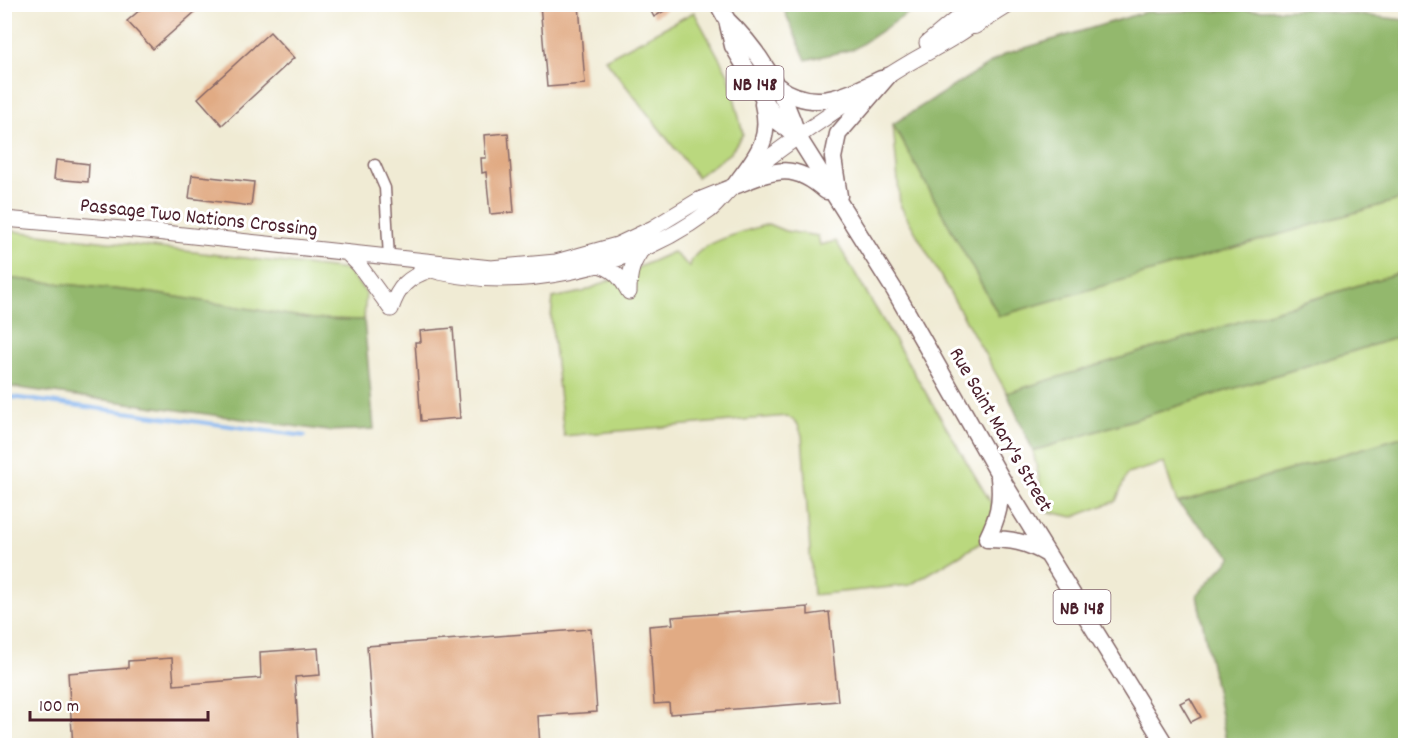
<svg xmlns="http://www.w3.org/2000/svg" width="1410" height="750" viewBox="0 0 1410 750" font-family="Dekko,sans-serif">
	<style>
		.green { fill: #bad87e; stroke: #827c54; stroke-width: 1.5 }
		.forest { fill: #93b86d; stroke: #6e6c4c; stroke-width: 1.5 }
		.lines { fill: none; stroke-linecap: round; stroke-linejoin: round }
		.stream { stroke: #83b4ef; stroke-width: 4 }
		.building { fill: #e1ab84 }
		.street-casing { stroke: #846666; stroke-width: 13 }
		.secondary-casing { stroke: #846666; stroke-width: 17 }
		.primary-casing { stroke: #846666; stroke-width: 19 }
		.highway-casing { stroke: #846666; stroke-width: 22 }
		.street { stroke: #fff; stroke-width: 10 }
		.secondary { stroke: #fff; stroke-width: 15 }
		.primary { stroke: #fff; stroke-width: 16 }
		.highway { stroke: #fff; stroke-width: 20 }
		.labels { text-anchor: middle; stroke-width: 6; stroke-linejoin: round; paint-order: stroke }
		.shield { fill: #fff; stroke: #80626b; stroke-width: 1.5 }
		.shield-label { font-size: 20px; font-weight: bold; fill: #4a1f2b }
		.street-label { font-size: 21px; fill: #4a1f2b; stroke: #fff }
	</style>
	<rect width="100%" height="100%" fill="#fff"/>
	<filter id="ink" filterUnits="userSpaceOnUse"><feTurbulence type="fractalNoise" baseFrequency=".0167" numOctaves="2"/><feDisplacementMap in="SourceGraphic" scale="12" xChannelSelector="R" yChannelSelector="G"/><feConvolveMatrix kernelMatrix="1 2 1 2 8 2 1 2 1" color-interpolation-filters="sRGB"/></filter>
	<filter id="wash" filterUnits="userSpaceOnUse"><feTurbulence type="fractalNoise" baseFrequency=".008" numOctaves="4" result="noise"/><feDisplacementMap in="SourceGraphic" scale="24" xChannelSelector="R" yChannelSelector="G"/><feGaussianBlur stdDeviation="1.35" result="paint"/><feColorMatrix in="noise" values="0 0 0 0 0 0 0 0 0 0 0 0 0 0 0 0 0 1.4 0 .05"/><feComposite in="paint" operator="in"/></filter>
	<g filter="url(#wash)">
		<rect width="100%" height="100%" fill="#f0ebd4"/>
		<path class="green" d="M694,12L729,76L743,134L730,153L697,177L605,59Z
			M893,124L999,316L1405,198V271L1007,393L900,205Z
			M768,224L785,231L818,236L820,245L836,241L994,508L987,539L910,585L813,595L802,435L797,423L787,416L564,436L551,318L553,298L583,292L673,252L690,267C691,243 748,231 768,224Z
			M5,230L347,270L366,293L364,320L313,319L152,293L5,278Z
			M1405,335V436L1177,503L1164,463L1127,474L1116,501L1073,517L1046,511L1033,451Z"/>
		<path class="forest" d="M782,5V4L915,5L911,11L854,49L806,60Z
			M1304,9L1405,20V198L999,316L893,124L1005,54L1145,12Z
			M1405,271V335L1033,451L1007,393Z
			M5,278L152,293L313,319L364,320L374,429L328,431L5,386Z
			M1405,436V745H1227L1197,595L1232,557L1177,503Z"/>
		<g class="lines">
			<path class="stream" d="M4,396L305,436"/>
		</g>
		<g id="blocks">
			<path class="building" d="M147,4H204L153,49L127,21Z
				M540,4H579L585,84L547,87Z
				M647,4H676L654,17Z
				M270,32L294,58L222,125L198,98Z
				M508,133L514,212L490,214L486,172L482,173L481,158H486L484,135Z
				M56,160L89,164L88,182L54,179Z
				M192,175L254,182L251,206L189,198Z
				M453,328L460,418L421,421L415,342H421L420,331Z
				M808,607V615L829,612L838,701L670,714L669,703L654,704L649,626L673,624L672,617Z
				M591,629L597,712L538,716L540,746H374L367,646Z
				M318,648L320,675L295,677L299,741L277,743V746H73L68,673L128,668V661L172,658L174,685L261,678L260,652Z
				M1190,698L1201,717L1191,722L1180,703Z"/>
		</g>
	</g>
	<g filter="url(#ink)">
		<use href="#blocks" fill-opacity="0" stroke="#846666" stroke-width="1.5"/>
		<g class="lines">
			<g class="street-casing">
				<path id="street" d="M375,165L385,188L389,258"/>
			</g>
			<g class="secondary-casing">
				<path id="secondary" d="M927,43L974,4
					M4,219L146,231L491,268L556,262L617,245L653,228L699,200L734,186
					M347,253L359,265L391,309
					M596,264C614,269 620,276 629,292
					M421,267C513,296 631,269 709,211C718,204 725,193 734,186C762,161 794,139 825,118C853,99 880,80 909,63C933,49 960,36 981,18
					M629,292C629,273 632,262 644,247
					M391,309C398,287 408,277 430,270"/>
			</g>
			<g class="primary-casing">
				<path id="primary" d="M718,4L727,20L733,46L777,121L798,137
					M727,20C759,50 785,94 798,137L895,291L1005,485L1166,746
					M777,86C814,113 845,96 881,79
					M735,185C756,156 772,141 763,104
					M734,186C773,171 792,160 826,191
					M839,196L833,158L838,134L888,76
					M999,478C1002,502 998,517 987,539C1011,539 1027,542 1047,554"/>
			</g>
			<g class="highway-casing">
				<path id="highway" d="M974,24L1006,4"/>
			</g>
			<use href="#street" class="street"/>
			<use href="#secondary" class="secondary"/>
			<use href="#primary" class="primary"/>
			<use href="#highway" class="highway"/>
		</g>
	</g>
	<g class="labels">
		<g class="shield">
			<rect x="726.5" y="66" width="57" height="34" rx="4.5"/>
			<rect x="1053.5" y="590" width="57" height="34" rx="4.5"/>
		</g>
		<g class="shield-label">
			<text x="755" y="90">NB 148</text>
			<text x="1082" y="614">NB 148</text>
		</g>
		<g class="street-label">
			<text transform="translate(199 216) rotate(6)" y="7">Passage Two Nations Crossing</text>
			<text transform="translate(1002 429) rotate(60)" y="7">Rue Saint Mary's Street</text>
		</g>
	</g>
	<rect width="1410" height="750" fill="none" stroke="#fff" stroke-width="24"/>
	<path d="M30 711v9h178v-9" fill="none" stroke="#4a1f2b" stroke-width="3"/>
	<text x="39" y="711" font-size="18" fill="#4a1f2b" stroke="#ffffff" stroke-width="4.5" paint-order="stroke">100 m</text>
</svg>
